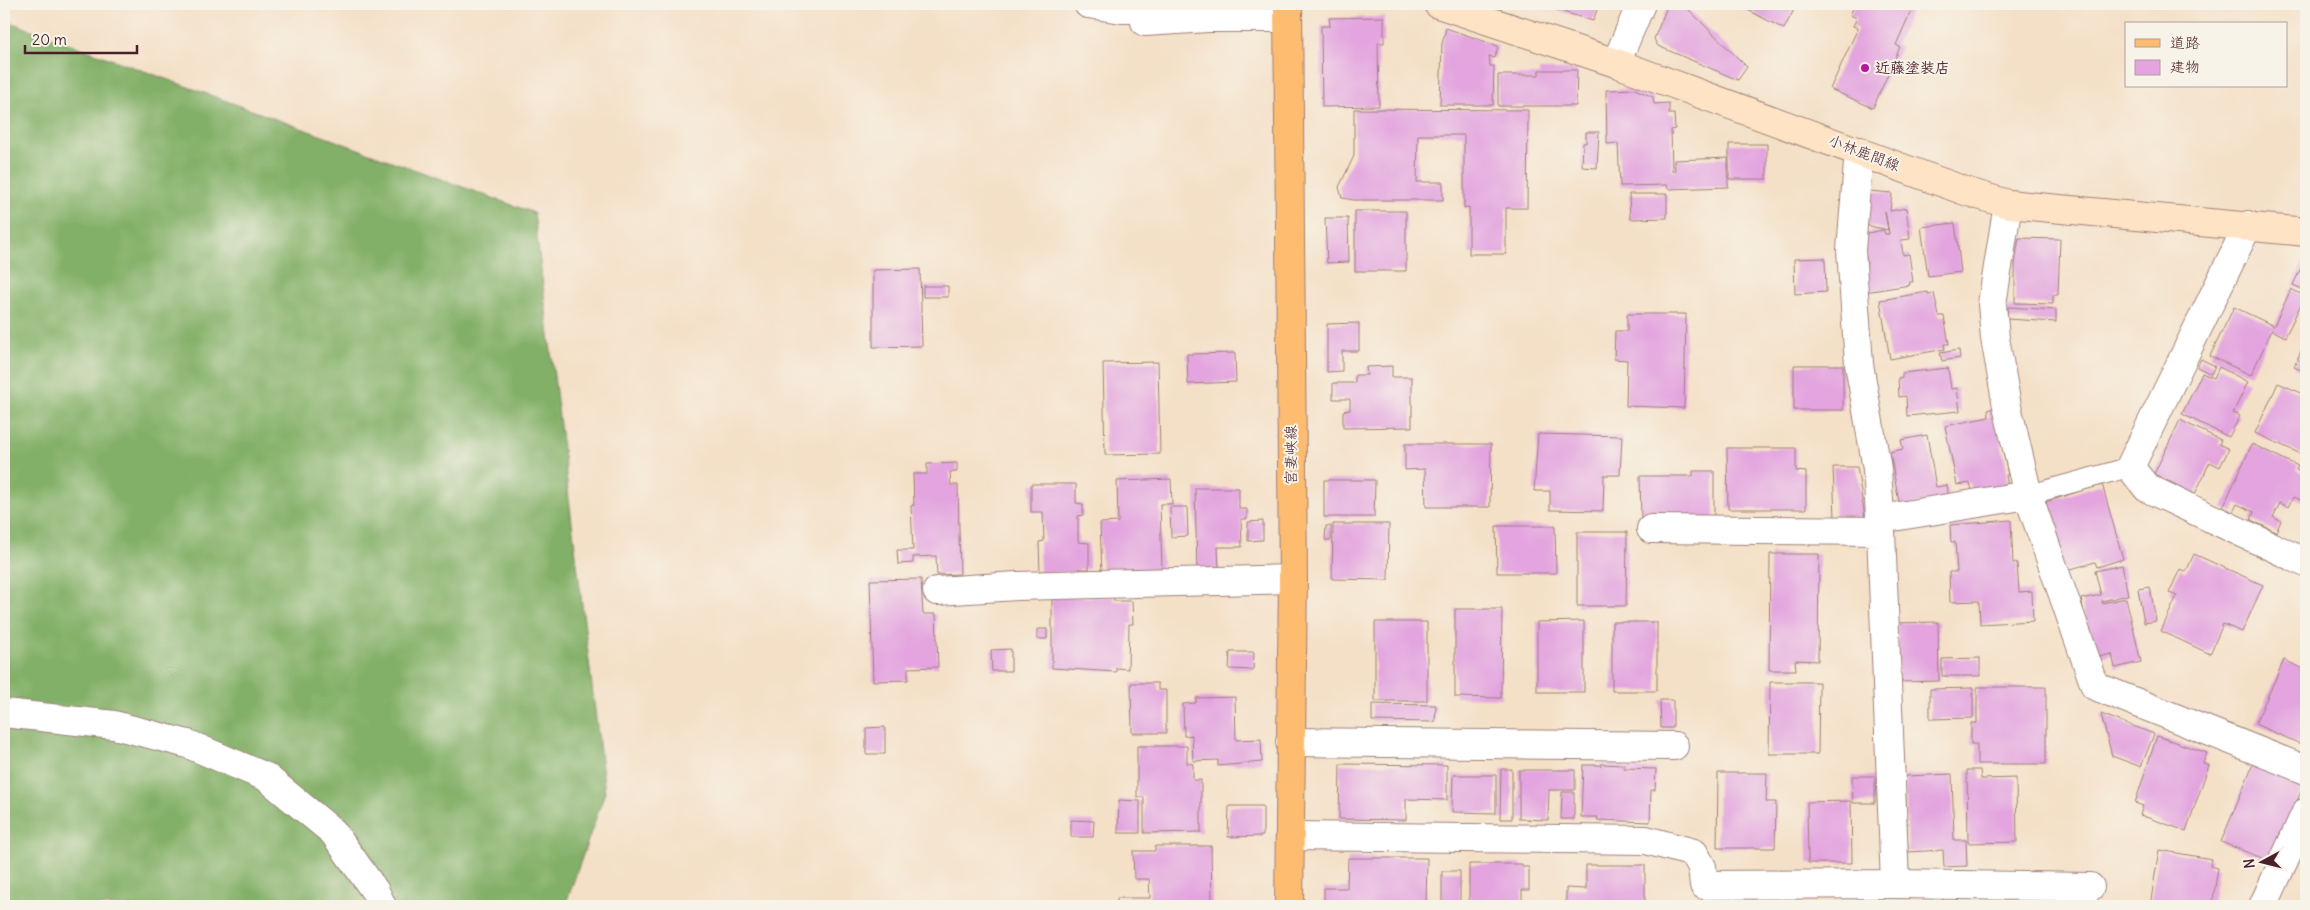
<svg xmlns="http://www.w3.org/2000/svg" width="2310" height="910" viewBox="0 0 2310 910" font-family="Delius,'Klee One',sans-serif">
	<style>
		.forest { fill: #83b068; stroke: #66684a }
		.building { fill: #e3a4df }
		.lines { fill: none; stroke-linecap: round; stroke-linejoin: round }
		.service-casing { stroke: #9f8079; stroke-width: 21 }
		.minor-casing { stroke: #9f8079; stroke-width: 30 }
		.secondary-casing { stroke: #9f8079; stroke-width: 30 }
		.primary-casing { stroke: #9f8079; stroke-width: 30 }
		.service { stroke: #fff; stroke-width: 19 }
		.minor { stroke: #fff; stroke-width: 28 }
		.secondary { stroke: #fee4c5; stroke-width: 28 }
		.primary { stroke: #fdbc6f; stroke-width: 28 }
		.poi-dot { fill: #b5179e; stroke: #f7f3e8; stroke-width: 2 }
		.labels { text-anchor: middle; stroke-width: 4; stroke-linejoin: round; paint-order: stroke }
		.poi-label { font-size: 15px; font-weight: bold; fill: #4a1f2b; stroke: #f7f3e8; text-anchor: start }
		.street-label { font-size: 15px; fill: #4a1f2b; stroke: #f7f3e8 }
	</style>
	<rect width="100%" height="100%" fill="#f7f3e8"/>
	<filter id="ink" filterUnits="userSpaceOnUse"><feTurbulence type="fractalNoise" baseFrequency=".02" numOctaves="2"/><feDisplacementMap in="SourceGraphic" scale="10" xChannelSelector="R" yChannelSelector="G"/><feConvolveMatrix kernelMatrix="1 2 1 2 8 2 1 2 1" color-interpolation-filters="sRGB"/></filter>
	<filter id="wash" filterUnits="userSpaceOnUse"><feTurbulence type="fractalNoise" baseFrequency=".0096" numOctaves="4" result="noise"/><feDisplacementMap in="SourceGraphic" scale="20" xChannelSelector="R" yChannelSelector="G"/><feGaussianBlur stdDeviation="1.12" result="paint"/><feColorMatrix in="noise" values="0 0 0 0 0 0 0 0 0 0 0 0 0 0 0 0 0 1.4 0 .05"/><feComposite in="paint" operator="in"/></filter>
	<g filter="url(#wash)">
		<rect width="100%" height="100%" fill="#f4e0c7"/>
		<path class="forest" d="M4,20L534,213L605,792L565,906H4Z"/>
		<g id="blocks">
			<path class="building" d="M1537,4H1599L1593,21Z
				M1668,4H1683L1747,67L1738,80L1658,46L1654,39Z
				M1741,4H1797L1784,29L1740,6Z
				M1855,4H1914L1896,45L1900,47L1873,108L1830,89L1858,28L1853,26L1857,18L1850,15Z
				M1384,17V43H1378L1379,106L1322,107L1321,26H1330L1329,18Z
				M1446,28L1498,46L1495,58L1489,56L1490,66H1494L1493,105H1440L1442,44Z
				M1539,70H1577L1576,106H1498V75H1539Z
				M1635,89L1653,97L1654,104L1669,103V114H1674L1675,129L1671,130L1672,171H1675L1674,160L1728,158V187L1668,189L1667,185L1620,186L1618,143L1607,144L1606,90Z
				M1354,109L1528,110L1527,208H1506V254H1469V207L1464,208V135H1418L1417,182H1443V200H1354L1342,198L1339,187L1354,156Z
				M1586,132H1599L1597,168L1582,167L1583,143H1586Z
				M1729,144H1767V179H1729Z
				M1869,191L1892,193L1890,211L1906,208L1910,239L1901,240L1903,255L1909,254L1913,282H1909L1910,285L1865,292L1861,265L1867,264L1862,234L1884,230L1885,234H1889L1885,211L1888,230L1865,225Z
				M1629,194H1667V218L1630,219Z
				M1355,211H1406V271H1355Z
				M1325,218H1348L1349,262L1327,263Z
				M1955,223L1961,272L1928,276L1921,227Z
				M2019,238L2060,239L2058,295H2053V304L2015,303V264Z
				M1825,258L1826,292L1795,294L1794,259Z
				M2306,258V291L2293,285Z
				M920,269L922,346L873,347V270Z
				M923,286H948V297H923Z
				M2291,289L2305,296L2285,337L2272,330L2251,375L2210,356L2234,307L2274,326Z
				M1928,292V294L1934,293L1939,316H1944L1949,344H1944L1945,349L1890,359L1880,300Z
				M2008,307L2056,310V322L2007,319Z
				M1627,314H1686L1684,408L1626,406L1627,360L1614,359L1615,331H1627Z
				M1359,323V351H1342V371L1327,372V324Z
				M2306,339V372L2294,367Z
				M1959,350L1960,358L1942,361L1940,353Z
				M1235,353L1236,382L1188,384L1187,354Z
				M2201,359L2215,366L2211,374L2197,367Z
				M1158,362L1160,454L1105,455L1103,363Z
				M1794,365H1843V410H1794Z
				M1392,366V377H1412V427L1343,428V411L1350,410V399H1333V383H1355V375H1367L1366,367Z
				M2219,367L2248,382L2233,413L2240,416L2229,437L2182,414L2202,373L2214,378Z
				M1948,368L1951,389L1957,388L1960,411L1907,416L1906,396L1899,397L1898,378L1902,377V373Z
				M2278,383L2306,395V442L2301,454L2255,433Z
				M1994,408L2008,475H2006L2008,487L1973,494L1970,483L1957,485L1945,426L1989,417L1988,410Z
				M2180,420L2221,440L2219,444L2229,449L2220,467L2210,462L2195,494L2154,474Z
				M1538,434L1622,436L1620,475H1604L1603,511L1550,510V491H1534Z
				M1927,435L1936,487L1947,485L1949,498L1900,508L1890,452L1903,449L1901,440Z
				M1405,444H1491L1490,507H1426L1425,469L1405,470Z
				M2252,444L2298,466L2296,470L2306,475V502L2293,497L2288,507L2280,503L2273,517L2281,521L2276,532L2251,520L2254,512L2237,504L2233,512L2223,507Z
				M1727,448H1796V471L1806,472V509H1728Z
				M2306,455V467L2301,465Z
				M957,463V472H950L951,485H958L960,574L937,575L936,556L913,557V563L898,564L897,550H913L911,506L914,505L913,474H927V464Z
				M1833,467H1857L1865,518H1835Z
				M1693,471H1714V519H1641L1640,476H1693Z
				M1171,479L1172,504H1160L1162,572L1102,574L1100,523L1118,522L1117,481Z
				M1324,480H1375L1374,517H1324Z
				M1031,484H1076V503L1083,504V515L1078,516V542L1089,543V569H1078V572L1040,573L1039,542L1044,541L1043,512H1031Z
				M2102,484L2123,559L2097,567L2095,562L2064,571L2043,503Z
				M1195,488H1239V509H1247V519H1241L1242,547H1218L1219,571H1197Z
				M1170,507H1187L1188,536L1171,537Z
				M2011,520L2013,563H2017L2019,592L2032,591L2033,621L1980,624L1979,601L1950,602L1949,572H1957L1955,542H1951L1950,525Z
				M1263,521V540L1248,541V522Z
				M1333,524H1389L1388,580L1332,579Z
				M1326,526H1331V540H1325Z
				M1496,526H1555L1556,573H1497Z
				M1577,532H1627L1626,606H1577Z
				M1770,554H1819L1818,661L1795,660L1796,670H1769Z
				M2194,554L2263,585L2242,632L2223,624L2210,654L2161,631L2177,596L2169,593L2180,569L2186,572Z
				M2122,565L2128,595L2102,601V603L2126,598L2141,662L2115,668L2112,654L2094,658L2081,599L2101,595L2095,571Z
				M921,579L923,614H936L938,667L908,668V680L873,681L870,580Z
				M2150,587L2156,621L2144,623L2138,589Z
				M1052,597H1114V601H1132L1133,624H1129L1128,669L1116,668V672L1052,668Z
				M1455,609H1502L1501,698L1455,697Z
				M1584,621V692H1537V622Z
				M1375,622H1427V701H1375Z
				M1612,622H1657V691H1612Z
				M1938,622L1939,681L1898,682L1897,623Z
				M1037,629H1047V639H1037Z
				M1011,649V671H992L991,650Z
				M1230,652H1254L1253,670L1229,669Z
				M1980,658V676H1942V659Z
				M2284,660L2306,670L2305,746L2255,724Z
				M1770,682H1819L1818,754H1769Z
				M1131,683H1158V690H1166V733H1132Z
				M1977,687H2046V764H1977V744H1971V723H1977Z
				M1973,688V718L1930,719V689Z
				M1235,697L1236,740L1261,739L1262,762L1218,766V760L1193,761L1192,735L1184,736L1183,704L1196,703V698Z
				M1660,700H1673V728H1661Z
				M1372,704L1436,705L1435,722L1372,721Z
				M2101,714L2154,734L2141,767L2112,756Z
				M885,727V754H866V728Z
				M2157,736L2207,753L2203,763L2209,765L2186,831L2140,815L2143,806L2135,803Z
				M1137,746H1187V763L1193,764V780H1201V832L1144,833V797H1137Z
				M2255,759L2306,779L2272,862L2221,842Z
				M1340,764L1447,765V800L1406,799V820L1339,819Z
				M1601,764L1624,765V768L1656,769L1655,790H1651L1650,822L1597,820L1598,817H1581L1583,765H1599L1601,767Z
				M1501,769H1512V819H1500Z
				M1519,770H1575V790H1549L1548,820L1519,819Z
				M1967,770H1980L1981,779L2016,778L2017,842L1968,843Z
				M1718,773H1767L1766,802H1776L1775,848H1717Z
				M1952,774L1954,840H1966L1967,866L1944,867L1943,850L1908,852L1905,776Z
				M1453,775H1496V813L1452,812Z
				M1852,776H1875V803H1853Z
				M1562,792H1574V819H1561Z
				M1119,800L1140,801V833H1118Z
				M1851,801L1852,863H1808L1807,802Z
				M1229,806H1263V836L1228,837Z
				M1071,820L1094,821L1093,837H1071Z
				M1155,846H1211L1212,906H1117V898H1150L1149,879H1134L1133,851H1155Z
				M2159,850L2212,859L2210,866L2218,868L2212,906H2150Z
				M1348,858H1427L1426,906H1324V888H1347Z
				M1469,864H1522V867H1529V890H1522V906H1469Z
				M1586,865H1645V906H1566V888L1586,889Z
				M1442,871H1460V906H1442Z"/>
		</g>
	</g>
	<g filter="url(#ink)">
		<use href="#blocks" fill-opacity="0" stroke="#9f8079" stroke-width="1"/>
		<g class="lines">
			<g class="service-casing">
				<path id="service" d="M2028,495L2130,467"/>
			</g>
			<g class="minor-casing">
				<path id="minor" d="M1088,4L1122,9H1145V22L1208,18H1288
					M1616,63L1641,4
					M1859,151L1851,250L1859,364L1877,469L1881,531L1895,884
					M2248,225L2130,467L2147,488L2306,563
					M2028,495L2095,686L2306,770
					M1881,519L2028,495L2007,406L1995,338L1992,304L2008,204
					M1651,529L1881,531
					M937,591L1017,586L1293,579
					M4,713L114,725L188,744L266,777L333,832L375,891L382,906
					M1290,742L1674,746
					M1290,836L1646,840L1694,853L1702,867L1704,885L1895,884L2090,887
					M2263,906L2306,812"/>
			</g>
			<g class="secondary-casing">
				<path id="secondary" d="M1438,4L1616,63L1968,192L2008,204L2306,232"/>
			</g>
			<g class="primary-casing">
				<path id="primary" d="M1288,4L1293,579L1289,906"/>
			</g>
			<use href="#service" class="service"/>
			<use href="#minor" class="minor"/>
			<use href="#secondary" class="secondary"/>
			<use href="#primary" class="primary"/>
		</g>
	</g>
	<circle class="poi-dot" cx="1865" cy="68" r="5"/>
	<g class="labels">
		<g class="poi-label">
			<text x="1875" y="73">近藤塗装店</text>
		</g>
		<g class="street-label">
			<text transform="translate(1864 153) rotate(21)" y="5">小林鹿間線</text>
			<text transform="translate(1291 455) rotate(-90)" y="5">宮妻峡線</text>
		</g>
	</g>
	<rect width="2310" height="910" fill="none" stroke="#f7f3e8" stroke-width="20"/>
	<rect x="2125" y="22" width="162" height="65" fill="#f7f3e8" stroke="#b29e9c"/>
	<rect x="2135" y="39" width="25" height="8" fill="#fdbc6f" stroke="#b29e9c"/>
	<text x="2170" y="48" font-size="15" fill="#4a1f2b">道路</text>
	<rect x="2135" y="60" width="25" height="15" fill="#e3a4df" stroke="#b29e9c"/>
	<text x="2170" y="72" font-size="15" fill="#4a1f2b">建物</text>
	<g transform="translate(2262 862) rotate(263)" stroke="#f7f3e8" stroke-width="4" paint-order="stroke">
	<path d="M0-4L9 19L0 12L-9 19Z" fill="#4a1f2b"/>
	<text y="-8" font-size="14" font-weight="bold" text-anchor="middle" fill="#4a1f2b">N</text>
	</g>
	<path d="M25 45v8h112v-8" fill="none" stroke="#4a1f2b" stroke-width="2.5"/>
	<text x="32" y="45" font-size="15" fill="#4a1f2b" stroke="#f7f3e8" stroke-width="4" paint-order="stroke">20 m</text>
</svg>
